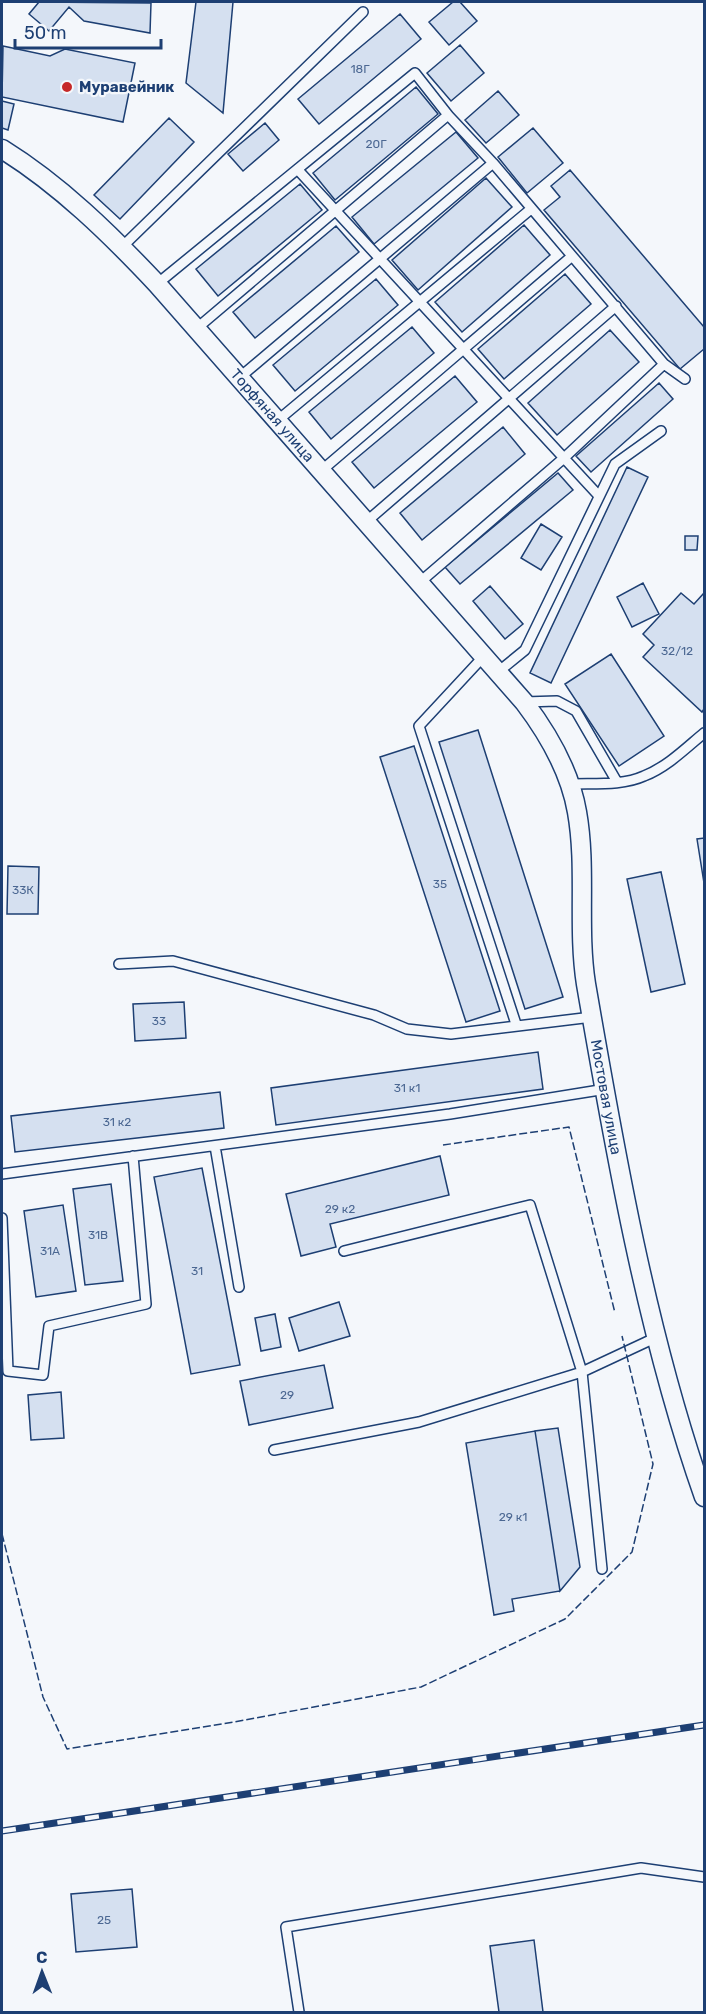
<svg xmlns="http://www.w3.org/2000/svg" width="706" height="2014" viewBox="0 0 706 2014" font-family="Rubik,sans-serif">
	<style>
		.building { fill: #d5e0f0; stroke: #1d3f73; stroke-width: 1.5 }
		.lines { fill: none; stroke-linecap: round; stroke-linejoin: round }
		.service-casing { stroke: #1d3f73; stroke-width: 12 }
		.minor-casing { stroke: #1d3f73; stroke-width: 21 }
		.service { stroke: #f4f7fb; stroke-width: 9 }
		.minor { stroke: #f4f7fb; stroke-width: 18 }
		.rail-casing { stroke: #1d3f73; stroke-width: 7 }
		.rail { stroke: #f4f7fb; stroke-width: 4.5; stroke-dasharray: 14; stroke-linecap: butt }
		.fence { stroke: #1d3f73; stroke-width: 1.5; stroke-dasharray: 8 3; stroke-linecap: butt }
		.poi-dot { fill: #c62828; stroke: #f4f7fb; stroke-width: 2 }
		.labels { text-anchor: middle; stroke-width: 4.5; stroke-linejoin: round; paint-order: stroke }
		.number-label { font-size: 12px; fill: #4b6792 }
		.poi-label { font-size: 15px; font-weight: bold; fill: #1d3f73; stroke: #f4f7fb; text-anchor: start }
		.street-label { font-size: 15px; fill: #1d3f73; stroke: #f4f7fb }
	</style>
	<rect width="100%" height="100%" fill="#f4f7fb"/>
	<path class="building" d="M39,2L151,3L150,33L84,21L69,7L49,31L29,14Z
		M196,2H233L223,113L186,83Z
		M453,2H460L477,21L449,45L429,22Z
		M400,14L421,39L319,124L298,99Z
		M460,45L484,73L451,101L427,73Z
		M3,46L50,56L65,49L135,63L123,122L2,97Z
		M416,87L438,114L335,200L313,173Z
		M498,91L519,115L486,143L465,120Z
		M2,101L14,104L8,130L2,128Z
		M169,118L194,142L120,219L94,195Z
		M265,123L279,140L243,171L228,154Z
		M533,128L563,163L527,193L498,157Z
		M456,132L478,158L374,244L352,217Z
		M570,170L704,327V349L680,369L544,210L560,197L551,186Z
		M486,178L512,207L418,290L392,260Z
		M300,184L322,210L218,296L196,269Z
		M524,225L550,255L462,332L435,302Z
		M336,226L359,252L255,338L233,312Z
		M565,274L591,304L504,379L478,349Z
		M376,279L398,305L295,391L273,365Z
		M412,327L434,353L331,439L309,412Z
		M610,330L639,362L557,435L528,403Z
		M455,376L477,402L374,488L352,462Z
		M659,383L673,399L591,472L576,456Z
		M503,427L525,454L422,540L400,513Z
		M627,467L648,477L551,683L530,673Z
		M558,473L573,490L460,584L445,567Z
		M541,524L562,537L541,570L521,558Z
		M685,536H698L697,550H685Z
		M643,583L659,614L632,627L617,597Z
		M490,586L523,624L505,639L473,601Z
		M681,593L694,604L704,593V709L702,712L643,657L654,645L643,634Z
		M611,654L664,736L619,766L565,684Z
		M478,730L563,997L525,1009L439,742Z
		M414,746L500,1011L466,1022L380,757Z
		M704,838V883L697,839Z
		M8,866L39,867L38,914H7Z
		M661,872L685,984L651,992L627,879Z
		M184,1002L186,1038L135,1041L133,1004Z
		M538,1052L543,1089L276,1125L271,1088Z
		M220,1092L224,1128L15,1152L11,1116Z
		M440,1156L449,1195L330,1224L336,1247L301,1256L286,1194Z
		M202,1168L240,1365L191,1374L154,1177Z
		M111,1184L123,1281L85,1285L73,1189Z
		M63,1205L76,1291L36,1297L24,1211Z
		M339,1302L350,1336L299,1351L289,1318Z
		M275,1314L281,1347L261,1351L255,1318Z
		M324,1365L333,1408L249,1425L240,1381Z
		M61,1392L64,1438L31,1440L28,1395Z
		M558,1428L580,1567L560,1591L535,1431Z
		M535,1431L560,1591L512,1599L514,1611L494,1615L466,1443Z
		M132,1889L137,1947L76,1952L71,1894Z
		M534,1940L543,2012H499L490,1946Z"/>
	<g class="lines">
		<g class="service-casing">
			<path id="service" d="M298,170L599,496
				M122,247L363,12
				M157,284L415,73L448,115L493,163L664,364L685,379
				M196,329L448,115
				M239,378L493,163
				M277,421L531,209
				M321,471L571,257
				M366,522L616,306
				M419,583L564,458L664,364
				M484,656L419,726L516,1024
				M498,672L525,650L615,464L661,431
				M524,702L557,701L576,711L617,782
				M570,784C594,783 622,786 644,776C667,767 686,748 704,733
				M119,964L173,961L374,1015L407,1029L451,1034L592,1017
				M215,1146L239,1287
				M2,1174L450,1114L606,1089
				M2,1218L8,1371L43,1375L49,1326L146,1304L133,1156
				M344,1251L530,1205L582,1372L602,1569
				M274,1450L419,1422L582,1372L657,1337
				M299,2012L286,1927L641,1868L704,1877"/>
		</g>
		<g class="minor-casing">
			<g id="minor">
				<path id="s1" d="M2,149C60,185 110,234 157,284L524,702C549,735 570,771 577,812C587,868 577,927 586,984C615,1152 647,1336 704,1497"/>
			</g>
		</g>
		<use href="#service" class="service"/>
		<use href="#minor" class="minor"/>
		<g class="rail-casing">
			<path id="rail" d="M2,1831L704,1725"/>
		</g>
		<use href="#rail" class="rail"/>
		<path class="fence" d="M443,1145L569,1127L615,1313
			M2,1534L43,1697L67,1749L234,1722L421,1687L565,1619L632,1552L653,1464L622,1336"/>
	</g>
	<circle class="poi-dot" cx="67" cy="87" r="6"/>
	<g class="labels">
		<g class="number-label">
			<text x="360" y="73">18Г</text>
			<text x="376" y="148">20Г</text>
			<text x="677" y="655">32/12</text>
			<text x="440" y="888">35</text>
			<text x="23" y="894">33К</text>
			<text x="159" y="1025">33</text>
			<text x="407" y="1092">31 к1</text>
			<text x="117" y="1126">31 к2</text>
			<text x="340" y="1213">29 к2</text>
			<text x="98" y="1239">31В</text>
			<text x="50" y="1255">31А</text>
			<text x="197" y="1275">31</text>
			<text x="287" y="1399">29</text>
			<text x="513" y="1521">29 к1</text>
			<text x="104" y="1924">25</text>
		</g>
		<g class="poi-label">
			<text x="79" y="92">Муравейник</text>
		</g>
		<g class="street-label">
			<text dy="5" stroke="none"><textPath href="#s1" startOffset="381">Торфяная улица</textPath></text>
			<text dy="5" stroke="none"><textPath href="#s1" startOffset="1173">Мостовая улица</textPath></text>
		</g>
	</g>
	<rect width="706" height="2014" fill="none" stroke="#1d3f73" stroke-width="6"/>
	<g transform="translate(42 1972) rotate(359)" stroke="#f4f7fb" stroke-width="4.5" paint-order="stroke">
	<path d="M0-4.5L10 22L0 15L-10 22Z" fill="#1d3f73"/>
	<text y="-9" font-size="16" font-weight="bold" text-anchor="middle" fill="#1d3f73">С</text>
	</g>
	<path d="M15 39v9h146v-9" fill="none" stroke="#1d3f73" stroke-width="3"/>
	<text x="24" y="39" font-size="18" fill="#1d3f73" stroke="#f4f7fb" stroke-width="4.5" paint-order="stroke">50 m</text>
</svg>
